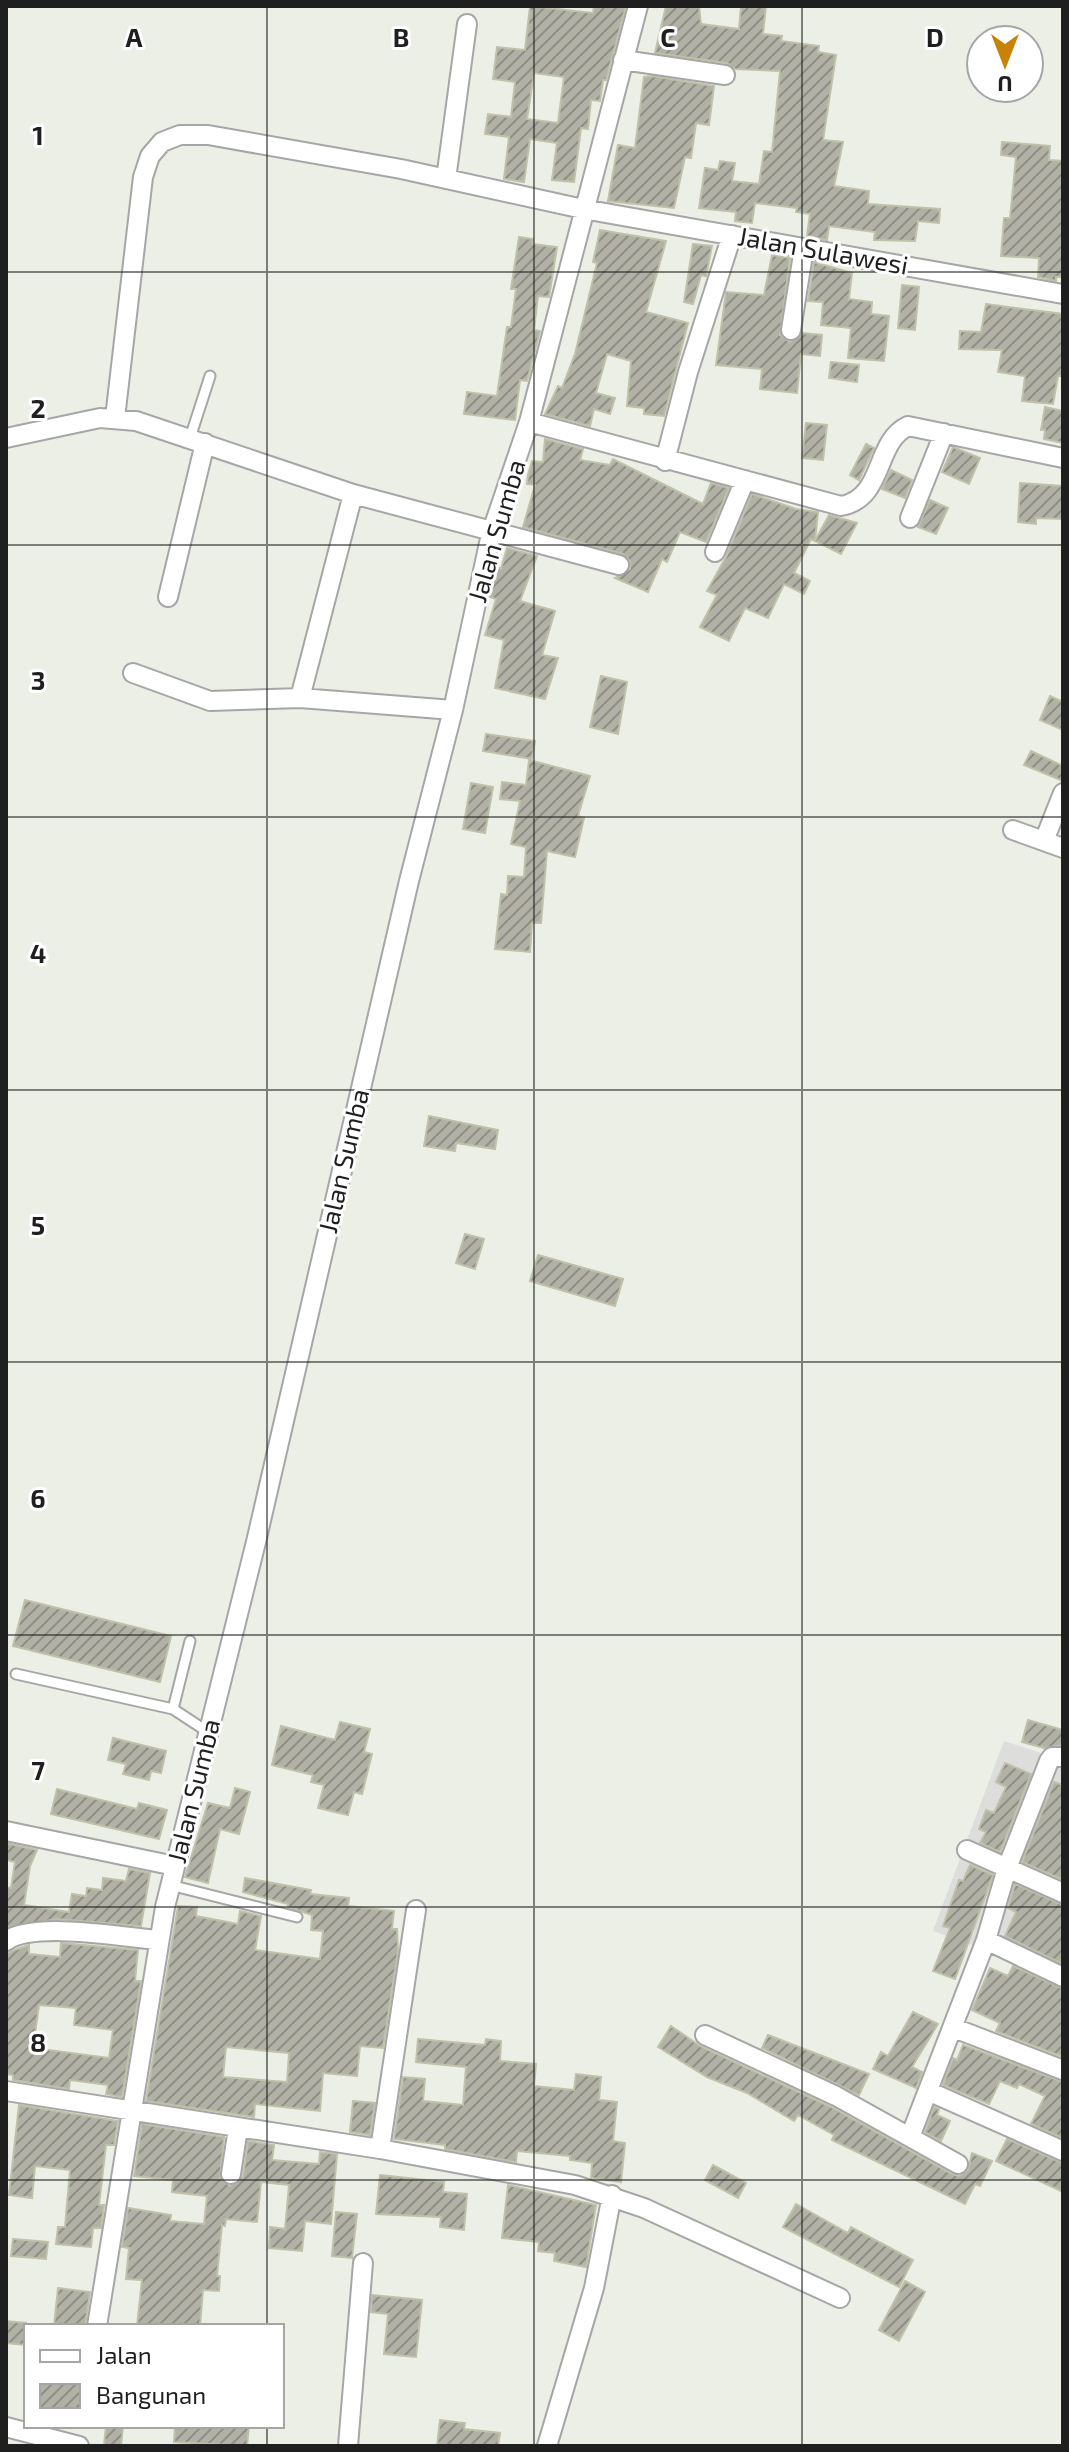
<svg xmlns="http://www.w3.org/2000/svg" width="1069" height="2452" viewBox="0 0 1069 2452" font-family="'Exo 2',sans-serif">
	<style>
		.residential { fill: #dddddc }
		.building { fill: url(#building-hatch); stroke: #bfc1a8; stroke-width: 2; fill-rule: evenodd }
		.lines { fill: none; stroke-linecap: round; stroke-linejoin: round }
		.service-casing { stroke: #a6a6a6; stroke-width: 13 }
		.minor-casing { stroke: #a6a6a6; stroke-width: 22 }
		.service { stroke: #fff; stroke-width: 9 }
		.minor { stroke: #fff; stroke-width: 18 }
		.grid { fill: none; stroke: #1f1f1f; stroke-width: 2; stroke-opacity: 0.55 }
		.labels { text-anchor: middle; stroke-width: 6; stroke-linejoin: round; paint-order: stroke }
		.street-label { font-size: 26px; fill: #1f1f1f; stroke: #fff }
		.grid-label { font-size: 26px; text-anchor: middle; font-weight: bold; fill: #1f1f1f; stroke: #fff; stroke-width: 6; stroke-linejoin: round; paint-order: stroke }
	</style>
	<defs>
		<pattern id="building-hatch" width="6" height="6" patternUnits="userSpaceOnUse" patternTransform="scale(2)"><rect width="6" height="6" fill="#b1b1a5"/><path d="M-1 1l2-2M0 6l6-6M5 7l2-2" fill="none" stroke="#8f8f86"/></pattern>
	</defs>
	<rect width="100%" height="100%" fill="#ecefe6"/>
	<path class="residential" d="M1004,1741L1063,1760V1977L933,1931Z"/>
	<path class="building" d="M530,6L593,13L594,6H626L606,80H603L600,101L591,100L588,129L581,128L574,182L552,180L557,143L530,139L524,182L504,179L509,137L485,134L488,114L511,117L515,82L493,79L497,47L525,50ZM534,73L564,77L558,123L527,119Z
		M666,6H699L701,24L739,29L741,6H766L763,34L782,36L781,41L819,46L818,52L836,55L823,140L843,142L834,186L869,191L868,204L940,209L939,223L918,221L915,241L874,240L875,232L829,226L827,240L807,236L810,214L796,212L797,208L755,203L752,223L735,221L736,212L699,208L705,168L718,170L720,161L735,163L732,181L759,184L764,151L772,152L780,71L735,69L727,63L655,53Z
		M652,76L714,86L709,125L696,123L691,158L685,157L674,208L608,201L618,145L635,148L644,77Z
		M1002,142L1050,146L1049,160L1063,161V277H1056V281L1038,277L1039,258L1001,256L1004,218H1010L1016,157L1001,155Z
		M600,230L666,241L646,312L688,323L664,416L644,414V408L627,406L631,361L607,354L596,393L615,398L610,414L594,409L590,426L545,414L558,386L562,388L575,354L597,263L593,262Z
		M519,237L533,239V244L557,247L549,297L538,296L534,330L540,331L527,381L520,380L515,420L464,414L467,392L497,396L507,327H511L516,289H511Z
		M693,244L712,246L706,276L701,275L693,304L684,302Z
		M772,255L790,258L780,335L790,342L802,333L822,335L820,356L801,354L797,393L760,389L762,369L716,365L726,292L764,295Z
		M814,262L852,273L849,299L872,302L871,314L889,316L884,361L848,358L851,328L821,325L823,302L808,301Z
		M902,285L919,287L915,330L898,328Z
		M986,304L1063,314V376H1058L1053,404L1022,401L1025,376L998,372L1002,350L959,349L960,331L981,332Z
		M831,362L859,365L857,382L829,378Z
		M1045,407L1063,411V443L1044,439L1045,430H1041Z
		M806,423L827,425L823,460L802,458Z
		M545,439L583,449L580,460L610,465L613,459L703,504L711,483L729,488L706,542L680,532L667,562L662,559L648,592L615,578L630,569V561L623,554L523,527L535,485L527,484L528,475L532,461L543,462Z
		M866,444L874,448L859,480L850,475Z
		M953,447L980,458L969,484L942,472Z
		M891,470L912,480L905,498L882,489Z
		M1020,483L1063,486V519L1036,518V524L1018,522Z
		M752,494L796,509L818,512L815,541L829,515L857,523L841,554L811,539L794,573L810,581L804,594L784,584L768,618L745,608L729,641L700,627L717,595L707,591L726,557Z
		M930,500L948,508L936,534L918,527Z
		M507,548L537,556L520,601L555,611L542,655L558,658L545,699L495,688L504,640L485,635L496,599L490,597L496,567L501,569Z
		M601,676L627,682L618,734L590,727Z
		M1050,696L1063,702V730L1040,720Z
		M486,734L535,741L532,759L483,751Z
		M1031,751L1063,766V781L1024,765Z
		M529,760L590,776L578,816L584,818L575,857L547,851L541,923H532L530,952L495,949L501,894L507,895L508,876L524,877L526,847L511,844L520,801L500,799L502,782L526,785Z
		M471,783L493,787L485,833L463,829Z
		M429,1116L498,1130L495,1149L456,1143L455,1151L424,1146Z
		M465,1234L484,1239L475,1269L456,1263Z
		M538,1255L623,1279L615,1306L530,1281Z
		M25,1600L171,1636L160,1682L13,1646Z
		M1028,1720L1063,1730V1745L1044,1748L1022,1742Z
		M340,1722L370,1729L364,1752L372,1754L362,1794L354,1792L348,1815L318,1808L324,1785L311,1782L313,1775L272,1765L281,1726L335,1740Z
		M113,1738L166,1751L161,1773L151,1771L149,1780L123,1774L126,1764L108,1760Z
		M1005,1763L1031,1774L1000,1852L980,1843L986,1832L979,1829L986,1810L994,1813L1006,1787L996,1782Z
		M1054,1782L1063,1785V1880L1022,1862Z
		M235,1788L250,1792L239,1834L220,1829L208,1883L185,1877L208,1803L230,1808Z
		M57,1789L137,1809L139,1803L167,1810L159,1839L51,1814Z
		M6,1843L37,1850L30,1866L24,1905L69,1912L72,1894L86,1896L87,1888L102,1890L103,1878L126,1881L129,1869L150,1873L141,1926L57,1919L6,1928V1887L11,1888L15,1862L6,1860Z
		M970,1865L993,1875L955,1979L933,1971L950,1928L943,1926L959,1880L963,1881Z
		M245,1878L311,1890L310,1894L349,1898L348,1906L394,1911L392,1929H397L398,1951L383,2048L360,2046L357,2076L323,2073L320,2111L255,2104L254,2117L146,2101L178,1906L197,1907L196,1916L238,1924L240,1911L261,1916L255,1950L320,1959L323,1931L311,1930L312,1915L288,1907V1904L243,1892ZM226,2047L289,2053L287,2082L223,2077Z
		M1015,1884L1063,1905V1964L1005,1936L1016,1912L1008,1908Z
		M61,1943L138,1950L135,1981H141L122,2097L106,2094L108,2085L70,2080L69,2089L13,2080V2075L6,2074V1953L29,1945V1954L60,1957ZM39,2005L76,2008L74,2025L113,2030L109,2058L33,2048Z
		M1013,1966L1063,1989V2057L996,2031L1000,2023L972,2010L990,1968L1008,1976Z
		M913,2012L938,2024L912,2067L922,2072L916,2088L873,2069L881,2052L888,2056Z
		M671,2026L700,2046L831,2107L952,2174L959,2176L968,2170L972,2153L992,2161L980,2186L975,2184L965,2204L832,2140L834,2135L798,2115L794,2121L747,2093L707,2077L658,2047Z
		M768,2035L869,2074L859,2095L762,2048Z
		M418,2039L485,2045L486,2039L501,2041L500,2061L536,2064L534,2086L574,2090L576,2074L601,2077L599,2100L617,2102L613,2141L625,2143L621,2182L591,2178L592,2163L570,2160V2156L517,2151L516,2162L445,2149V2145L394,2139L403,2077L425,2079L423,2101L463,2105L466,2067L416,2062Z
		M963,2045L1063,2082V2138L1031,2124L1045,2096L1019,2084L1017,2088L1000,2081L989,2104L943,2085L953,2058L957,2060Z
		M353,2101L375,2103L370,2135L350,2132Z
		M19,2105L118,2121L114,2145H106L99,2205H104L101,2228H93L91,2247L56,2244L58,2227H65L70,2170L35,2166L32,2198L9,2195Z
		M934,2107L939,2109L937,2115L950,2121L941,2141L925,2132Z
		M142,2124L224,2137L220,2178L230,2186L243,2177L248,2141L274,2145L272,2160L319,2164L320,2152L337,2154L331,2224L305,2221L302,2251L269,2248L270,2227L285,2229L289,2185L261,2182L257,2222L226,2219L225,2226L222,2225L217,2276H220L219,2291L203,2290L200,2326H137L142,2280L126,2279L129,2248L122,2247L128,2208L171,2215L170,2221L204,2224L207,2196L172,2192L173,2180L134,2176Z
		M1007,2139L1063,2163V2192L996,2161Z
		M713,2165L746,2183L738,2198L705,2180Z
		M380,2175L444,2182L443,2192L467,2194L464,2230L440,2227L441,2217L376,2214Z
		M508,2185L596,2205L586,2267L554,2261L555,2253L538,2251L539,2242L502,2238Z
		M796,2204L848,2233L851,2227L913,2260L899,2287L783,2227Z
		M336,2212L357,2214L352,2258L332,2256Z
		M13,2239L48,2242L46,2259L11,2256Z
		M905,2281L925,2292L899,2341L879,2330Z
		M58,2288L90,2292L85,2326H54Z
		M372,2295L422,2300L416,2357L384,2354L388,2314L371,2312Z
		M6,2321L26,2323V2345L6,2343Z
		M440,2420L465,2423L464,2429L500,2433L498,2446H437Z
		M106,2426H123L121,2446H104Z
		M175,2426H249L247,2446L174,2442Z"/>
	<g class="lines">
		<g class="service-casing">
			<path id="service" d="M190,438L210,376
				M16,1674L173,1709L208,1732
				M173,1709L190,1641
				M170,1885L297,1917"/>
		</g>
		<g class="minor-casing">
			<path id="minor" d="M623,60L725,75
				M446,179L467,24
				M791,330L804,248
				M115,418L143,177L150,156L162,142L180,135H208L401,169L583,209L1063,294
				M529,422L841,506C885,498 874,442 908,426L1063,458
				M6,438L100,418L136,421L353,494L619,565
				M665,461L688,372L732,235
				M910,518L944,433
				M715,552L745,480
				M168,597L205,443
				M133,673L210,701L300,698L453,710
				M300,698L353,494
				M1013,830L1063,848
				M1044,841L1063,793
				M6,1831L175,1866
				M967,1850L1063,1893
				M986,1940L1063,1977
				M6,1941C34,1921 122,1937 158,1940
				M954,2028L1063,2070
				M705,2035L836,2096L958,2164
				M6,2091L380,2149L575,2185L644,2208L840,2298
				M928,2091L1063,2151
				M910,2137L986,1940L1007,1868L1049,1761L1052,1757H1063
				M380,2149L416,1910
				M231,2174L238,2128
				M97,2326L165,1907L256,1542L409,881L453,710L491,534L529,422L638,6
				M6,2427L79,2446
				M348,2446L363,2263
				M547,2446L594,2288L612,2195"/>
		</g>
		<use href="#service" class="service"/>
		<use href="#minor" class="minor"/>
	</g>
	<path class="grid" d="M267,6V2326M534,6V2446M802,6V2446M6,272H1063M6,545H1063M6,817H1063M6,1090H1063M6,1362H1063M6,1635H1063M6,1907H1063M6,2180H1063M267,2426V2446"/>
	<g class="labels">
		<g class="street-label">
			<text transform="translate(823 251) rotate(10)" y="9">Jalan Sulawesi</text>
			<text transform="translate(497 531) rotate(-74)" y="9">Jalan Sumba</text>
			<text transform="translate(344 1161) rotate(-77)" y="9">Jalan Sumba</text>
			<text transform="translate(194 1791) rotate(-76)" y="9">Jalan Sumba</text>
		</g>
	</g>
	<g class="grid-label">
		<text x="134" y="47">A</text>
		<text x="401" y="47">B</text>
		<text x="668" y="47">C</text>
		<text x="935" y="47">D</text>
		<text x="38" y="145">1</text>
		<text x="38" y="418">2</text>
		<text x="38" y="690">3</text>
		<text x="38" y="963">4</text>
		<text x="38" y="1235">5</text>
		<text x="38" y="1508">6</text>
		<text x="38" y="1780">7</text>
		<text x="38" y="2052">8</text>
	</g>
	<rect width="1069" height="2452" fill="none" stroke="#1f1f1f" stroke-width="16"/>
	<rect x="24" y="2324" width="260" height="104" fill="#ffffff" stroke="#a5a5a5" stroke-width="2"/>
	<rect x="40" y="2350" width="40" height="12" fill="#ffffff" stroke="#a5a5a5" stroke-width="2"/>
	<text x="96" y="2364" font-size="24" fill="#1f1f1f">Jalan</text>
	<rect x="40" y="2384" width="40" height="24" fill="url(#building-hatch)" stroke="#a5a5a5" stroke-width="2"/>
	<text x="96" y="2404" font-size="24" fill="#1f1f1f">Bangunan</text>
	<g transform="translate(1005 64) rotate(180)"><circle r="38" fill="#ffffff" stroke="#a5a5a5" stroke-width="2"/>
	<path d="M0-6L14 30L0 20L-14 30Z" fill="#c78307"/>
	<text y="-12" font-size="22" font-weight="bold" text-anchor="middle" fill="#1f1f1f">U</text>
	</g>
</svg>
